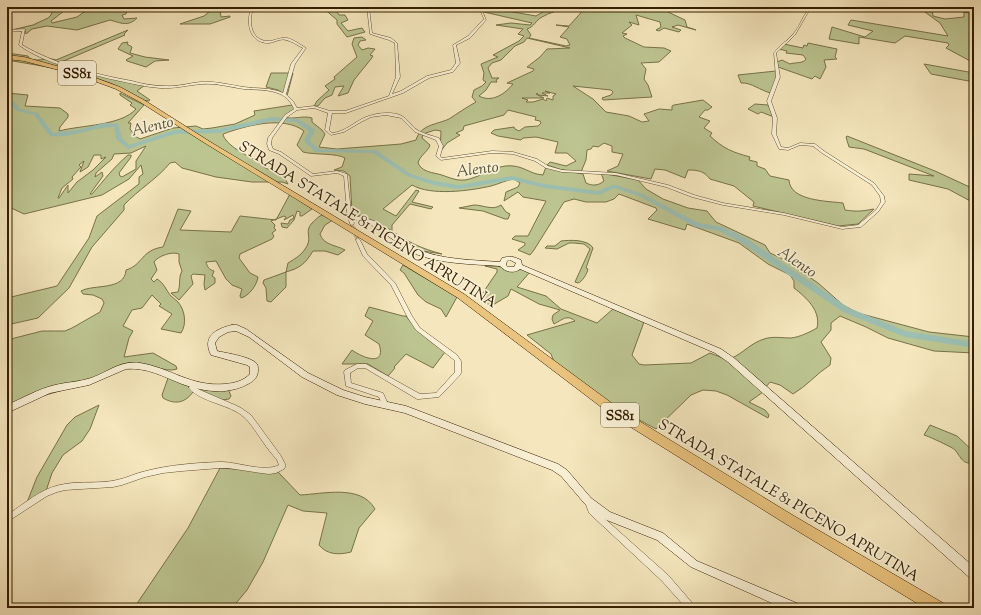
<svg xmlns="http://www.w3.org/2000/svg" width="981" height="615" viewBox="0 0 981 615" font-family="'Sorts Mill Goudy',serif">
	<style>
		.green { fill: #bcc490; stroke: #787148; fill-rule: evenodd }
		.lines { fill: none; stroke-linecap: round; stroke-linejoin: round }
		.river { fill: #9cbfb3; fill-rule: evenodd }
		.street-tunnel-far1 { stroke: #cebe97; stroke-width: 4; stroke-dasharray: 4 2; stroke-linecap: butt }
		.street-tunnel { stroke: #cebe97; stroke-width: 5; stroke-dasharray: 5 2.5; stroke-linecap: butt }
		.street-casing { stroke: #64502f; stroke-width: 1 }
		.secondary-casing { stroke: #341e00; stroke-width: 1 }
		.highway-casing { stroke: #341e00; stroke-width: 1 }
		.street { fill: #f8efd4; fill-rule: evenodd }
		.secondary { fill: #f8efd4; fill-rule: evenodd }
		.highway { fill: #eac37e; fill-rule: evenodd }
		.labels { text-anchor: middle; stroke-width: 3.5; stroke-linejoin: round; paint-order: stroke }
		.shield { fill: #f8efd4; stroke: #6f5d40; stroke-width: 1 }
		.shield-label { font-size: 14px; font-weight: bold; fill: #341e00 }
		.street-label { font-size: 15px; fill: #341e00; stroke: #f8efd4 }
		.water-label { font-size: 16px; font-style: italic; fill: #534e36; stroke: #f8efd4 }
	</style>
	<rect width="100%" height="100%" fill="#f5e6bd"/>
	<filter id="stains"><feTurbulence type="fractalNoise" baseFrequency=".005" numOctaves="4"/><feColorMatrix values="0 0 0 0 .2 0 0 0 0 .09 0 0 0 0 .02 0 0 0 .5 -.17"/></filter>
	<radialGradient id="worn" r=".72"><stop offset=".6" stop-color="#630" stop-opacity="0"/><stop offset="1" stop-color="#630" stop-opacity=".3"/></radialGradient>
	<path class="green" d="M53,7L75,8L67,9L71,10L64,11L51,21L52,23L77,17L87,10L98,7L127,11L126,14L122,15L124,19L137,18C128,27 121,23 110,20L77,30L47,26L32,29L26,34L25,30L7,31L33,25L48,18L51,15L52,11L47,9Z
		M215,7L220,10L221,17L230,16V17L210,24H180L204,16Z
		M322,7H334L339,15H345L348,20L341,23L348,31L362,28L365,32L347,37L337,24V20Z
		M485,7L536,16L552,7H567C559,11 550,12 542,17C536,20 534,27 527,29L531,35L529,38L566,46L570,45L567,39L560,37L569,27L556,25L569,26L586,7H662L660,8L663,10L669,7L668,12L685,20L687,27L696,30L678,25L672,27L681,30L679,32L664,28L659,31L656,30L661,27L660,22L636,15L639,25L629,22L632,25L622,33L627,34L623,36L625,38L644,47L664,48L671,51L659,62L641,63L646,69L644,79L648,85L652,97L603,100L602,98L611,95L613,92L611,90L573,86L593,99L606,112L629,116L642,122L649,121L644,114L659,109L672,110V106L674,105L703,100L712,107L708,110H705L699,117L710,121L704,128L712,133L710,136C724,149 732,152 750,157L749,160L757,162V166L765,169L770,176L789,180C790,201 827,201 843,203L845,210C858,212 862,211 874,209L858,224L838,226L753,206L754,202L734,186L710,179C704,171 698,170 688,170L685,178L665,170L655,169L651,179L607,171L618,166L623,154L612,152V146L604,143L598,147L593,146L591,149L587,150L586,160L581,172L562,170L547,165L550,162L566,166L576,161L567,153H555L558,142L536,137L523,138L521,140L498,136L491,133L494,130L514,127L515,129L519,131L525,127L538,126L541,123L540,121L535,120L536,117L508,110L504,115L464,126L463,130L456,133L460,135L447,143L440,152L441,131L435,130L423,134L422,138L430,145C428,152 420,155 418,163C422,171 429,172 438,174C447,176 454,181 465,180C478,178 491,168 505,166C523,164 528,174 543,175L546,167L583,174L586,183C592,186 598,186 604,181L601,173L638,180L646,189L663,199L688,208L707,211L716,222L765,245L770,253L783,259L818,283L843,305L858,313L929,332L974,337V353L934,351L888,338L866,327L840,316L831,323V330L821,342L831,358L830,365C816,374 807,386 793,394L780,385L770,382L766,387L732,358C743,353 751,343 764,339C773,336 782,338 791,338C800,337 810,332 817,328C821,311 807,298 794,288V281L790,275L768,264L739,243L687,224L685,230L648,219L657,210L656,208L619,194L614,199L606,202H586L574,199L564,202L534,250L530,255L518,250L525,245V243L512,239L515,236H528L546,201L523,197L518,192L504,201L506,192L518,187L520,183L514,179C506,180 499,184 491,186C469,191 431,196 412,185L383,209L396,216L416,190L419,191L412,202L433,207L431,209L410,204L392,225V231C410,243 420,248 442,254L416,250L371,221L352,212L350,176L344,171L334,170L342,167L345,158C337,153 314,155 303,152L297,145L304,131C283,115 245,126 223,134C224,144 249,158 258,160L261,163L264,164V167L277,174L283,175L288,184L282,182H252L216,177L182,168L175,162L170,163C158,178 138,190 124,205V210L92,247L69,288L38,318L7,325V298L57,286L89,238L97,216L139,184V177L143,174L141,165L129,179L102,195L24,214L7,206V93L28,95L25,106L60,108L68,114V117L60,127L59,131C81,125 121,126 136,109L130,105L132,103L120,95V93L144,105L128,123H131L130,129L135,136L140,139L173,128L196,126L203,129L212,128L235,124L255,115L254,111L292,105L295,109L284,117C295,120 302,115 312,118V122L322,130L325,134L319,147L337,149L401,144L416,140C421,124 436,125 449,119C458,113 467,107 476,102L472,97L474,90L482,86L486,82L483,80L484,73L481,64L498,57L493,55L519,41L524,36L518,34L523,29L496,25L511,23L530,25L532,23L484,12ZM527,38L570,48L547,49L540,57L527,67L534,69L533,71L507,83L513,84C505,94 492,103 479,96L486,90L491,82H497L496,80L499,78H492L488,68L492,63L501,60L515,46L524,42ZM545,91L556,94L553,96V100L547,98L546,101L543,99L533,102H526L528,100L522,98H544L536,94L537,93L538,95L548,96L542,93H550ZM146,146L136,161V169L122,177L120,176L119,173L131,157V155H128C114,167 104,180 92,194H90L103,176L102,172L95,177L96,173L112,159L114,154L131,153ZM94,155H101V159L106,157L93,170L77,182L68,193V185L59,198H58L62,188L73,179L72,177L81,167L79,165L84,161L80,172L88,167Z
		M918,7H939L932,9L933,16L945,19L964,17V12L974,14V28H972L974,30V63L946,48L949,45L948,43L905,36L895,43L859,37V44L829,39L832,27L865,37L873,31L848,25L851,20L948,36L940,23Z
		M128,30L124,34L125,35L59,63L93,74L145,85L137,91L150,100L149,101C138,101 121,87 110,83C76,71 42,66 7,60V53L28,56L30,59C40,62 47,57 56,60Z
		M362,37L366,40L360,41L358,45L362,50L368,48L375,49L370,55L373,56L371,59L354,80L348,93L338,96L344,86L335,87L332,95L325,98L318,106H314L317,101L329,90L325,86L335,79L334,77L357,57L352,44L354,38Z
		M128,42L127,44L132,47L130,53L145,57L169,60L155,61L146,67L127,61L126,60L133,56L118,49L122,43Z
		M808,43L837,49L835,57L837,59L824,60L826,67L820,79L815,76L812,79L778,67L777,62L782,60L790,64C795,62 803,64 806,59L803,55L786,53L787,51L779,49L784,44L803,48L804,45L807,46Z
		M924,64L974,73V82L931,74Z
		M776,71L777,78L771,93C761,91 751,82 741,83L738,75Z
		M271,73H293L287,96L278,90L266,87Z
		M755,104L768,105L774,117L761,112L758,114L748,109Z
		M847,136L935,171L974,189V203L948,189L909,180V174L934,176L864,149L849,147L846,137Z
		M290,194L312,209L302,216H300V212L297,211L294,220L287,228L282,227L281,223L288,224L290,220L294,218L293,215L284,220L286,217L284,216L271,221L275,225L274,228L276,230L272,233L274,236L272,239L240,254L239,258L250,273L258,277C257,285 249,296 241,298L240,296L242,289L232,285L226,279L216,261L206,262C207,266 209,270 214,271L212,276L215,278V283L205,290L204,284L205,275L193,274L191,276L193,284L179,300L171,293L178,292C181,284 178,278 182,271L179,262V254C172,251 158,256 154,262L157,270L151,279L154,282L157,279C165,284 165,289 171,296C173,298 176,300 178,302C185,310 187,324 181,333L161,329L172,314L159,306L161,304L152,295L142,308L132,310L123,326L133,331L129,338L124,357L153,353L176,366L177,369C164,374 145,360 129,363C115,364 103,375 90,381C63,391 34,398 7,406V340L42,331H65L72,328L100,312L104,303L102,299L93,295L83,294L81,291C93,284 125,291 126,270C143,265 141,250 163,247L178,209L191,211L180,230L231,232L240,216L276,220Z
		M474,205C484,205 492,211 501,205L506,212L510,214L508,219H505L483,211L459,208Z
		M322,215L333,220L325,225L320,234C323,245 336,245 345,250L338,255L325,251H313C305,264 300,268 286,272V287L271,302L267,301L266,288L263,283L264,280L286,272L288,263C296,258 302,255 307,246C312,236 304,232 312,223C316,220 317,217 322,215Z
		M561,241C569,240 588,239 593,248L586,268L588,269C587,274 582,282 578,283L575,282L590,249L584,244L574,243H569L557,249L545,248L547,246H555Z
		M403,265L457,297L446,317L441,309L426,302L418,295L404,273L400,270Z
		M485,266H498L510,271L524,269L530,272L517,287L546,296L561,309L597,323L613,309L644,322L632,355L639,364L644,365L691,363L710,353L725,359L763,392L749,402L765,410L769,415L768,418L727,395L716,391L703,390L691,395L656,429L632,416L630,419L554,362L551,354L527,335L575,321C567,314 562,320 554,324L552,319L553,315L560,310L539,304L511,289L508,296L491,306L480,299V297L497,272V269Z
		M369,307L403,316H406C418,332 429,341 445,352L433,368L406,354L394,367L395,368L388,376L368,364H342L352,350C361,357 387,368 379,344L365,335L373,321L365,316Z
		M168,378L228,389L231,396L229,399L222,400L193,392C185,403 175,405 163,398L162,395Z
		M99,405L90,429L82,441L63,455L52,473L46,491L26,505L37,477L67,425L75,417Z
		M930,425L957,436L974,452V462C963,466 961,457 955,450C954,448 928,436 924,435Z
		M220,468L278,472L300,495C323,494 361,484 375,509L359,528L351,552C339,555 327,555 319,545L327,513L303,511L288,505L263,562L247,590L232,608H134L188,528Z"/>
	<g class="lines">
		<path class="river" d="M7,99L14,102L21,109L38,113L53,133L82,129L104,123L118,124L122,138L129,145L175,130L219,129L271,117L299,119L314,129L315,130L310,141L319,149L376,150L411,174L434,181L459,185L512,176L544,184L598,191L612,185H616L643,194L699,223L723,227L746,238L849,308L906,331L974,342V348L905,337L843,312L740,242L719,231L695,227L639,196L614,188L599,195L544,188L512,180L459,189L433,185L407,176L373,153L315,152L304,141L309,131L296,122L271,121L219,133L175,134L128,149L116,139L114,127C92,127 71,139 50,136L34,115L17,111L7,103Z"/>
		<path class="street-tunnel-far1" d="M352,224L353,228"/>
		<path class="street-tunnel" d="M353,227L358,240"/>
		<g class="street-casing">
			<path id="street" d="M252,7H254C248,19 250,41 268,41C275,41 280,37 287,38C293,39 301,45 306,48L295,64L286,94L293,101L297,108L314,106L330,111H345L389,96L396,77L395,43L389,40L370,34L367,7H369L372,33L391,38L397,43L400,77L392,94L401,91L427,76L451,70L456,63L453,45L468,36L484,19L480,10L483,7H485L482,10L486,20L470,38L456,45L460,63L453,72L429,78L403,93L346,113H332L329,130L332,133C345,132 354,122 366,117C376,113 396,110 405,118C409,122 413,128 419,131C425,134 433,136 439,138L443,146L440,156L442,158L492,151L513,152L537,159L548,166L562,170L616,173L668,185L694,195L723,203L784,213L842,227L858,225L876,210L881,202L880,196L872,185L822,153L813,146L800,145L788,150L779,149L772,134L773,118L767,101L776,77L774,53C779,45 788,41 794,33C801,25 803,14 811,7H814L807,14L795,35L776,53L780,77L771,101L777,118L776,134L781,147L788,148L800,143L815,144L824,151L874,183L884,196L885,202L878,212L861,227L842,229L784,215L723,205L692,197L666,187L616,175L562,172L546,168L535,161L513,154L492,153L441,160L436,156L439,146L436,140L415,132L401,118L386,115L371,117L361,122L344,132L331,135L325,130L328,113L314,108L297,110L287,117L272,138L271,144L273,149L281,152L313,174L337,171L347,174L351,212L354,224L352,225L350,224L347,212L344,176L337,173L311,176L279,154L269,150L267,144L268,138L285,115L294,109C291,102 287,97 280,94C269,89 256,90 244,89C229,87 218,83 202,84C188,85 174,89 160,88C145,87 130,83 115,80C85,73 43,63 19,45L22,31L7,32V30L25,29L22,45C55,64 93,74 132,81C142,84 154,86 165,86C177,87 189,83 201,82C217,81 229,85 244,87C257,89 270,87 283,93L291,64L303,48C298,46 292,41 286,40C280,38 274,43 268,43C249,43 245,21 252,7Z
				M358,238L360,240L367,254L395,283L412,316L420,328L457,355L461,361V373L460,375L439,397L419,399H417L365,368H358L350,373L351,383L383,393L388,404L387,406L385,407L383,406L379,397L346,386L344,372L345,370L357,364H366L420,394L436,393L455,372V361L453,359L416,330L408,318L391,285L363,256L356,240Z
				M191,382H195L196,384L195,387L200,390L235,405L241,408L251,415L281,456L285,464V467L284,469L276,473L269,474L261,473L228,468H220L182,471L163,473L145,477L122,485L113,487L65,490L57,492L47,496L7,522V515C26,503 42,487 65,484C82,481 100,484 117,480C127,478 136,473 146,471C169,465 194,463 219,462C236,461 263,473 279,465L277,460C272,454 267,448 263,442C255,431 249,419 237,412C223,404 198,400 189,388Z
				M588,499L590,500L594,509L668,575L694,605L695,608H686L662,581L589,513L585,502L586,500Z"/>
		</g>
		<g class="secondary-casing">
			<path id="secondary" d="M350,216C377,216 396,235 417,249C441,260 475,260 500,262L502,258C511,256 512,256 521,260L522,265L721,349L734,358L974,567V579L970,578L728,362L715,353L520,269C514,274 505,272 500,266C471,264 439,264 413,253L373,226L358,220L348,219L347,218L348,217ZM510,260L516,263L514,267H508L506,265L507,261Z
				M232,325H237L246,329L308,373L343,390L365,397L406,406L558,464L567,470L591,498L610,512L663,533L697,561L799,604L800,608H783L691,567L657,540L604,519L585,504L561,476L552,470L405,413L365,404L337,395L302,377L249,337L236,331L228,332L219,337L215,343L217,351C226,353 252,357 257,364C258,366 258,368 258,370C258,377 254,381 248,384C241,388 233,390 225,391C210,392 196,389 182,384C164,377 147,367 126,369L89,385L50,393L7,413V405C23,398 38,389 55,385C67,382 79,382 91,378C108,372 121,360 140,363C171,368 191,387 225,384C235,383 243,381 250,374V367L247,365L211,355C202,337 215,329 232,325Z"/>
		</g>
		<g class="highway-casing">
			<path id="highway" d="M7,55L24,57L82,73L120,87L144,100L212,143L464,294L621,410L794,516L943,603L945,608H925L786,524L613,416L458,298L208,145L140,102L116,89L78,75L24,61L7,59Z"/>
		</g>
		<use href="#street" class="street"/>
		<use href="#secondary" class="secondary"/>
		<use href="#highway" class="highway"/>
	</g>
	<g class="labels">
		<g class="shield">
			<rect x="58" y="61" width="38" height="24" rx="3"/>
			<rect x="601" y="403" width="38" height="24" rx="3"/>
		</g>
		<g class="shield-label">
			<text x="77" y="78">SS81</text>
			<text x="620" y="420">SS81</text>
		</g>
		<g class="street-label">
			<text transform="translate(368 224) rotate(32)" y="5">STRADA STATALE 81 PICENO APRUTINA</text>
			<text transform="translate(789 500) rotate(31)" y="5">STRADA STATALE 81 PICENO APRUTINA</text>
		</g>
		<g class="water-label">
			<text transform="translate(152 125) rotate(-13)" y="6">Alento</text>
			<text transform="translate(477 168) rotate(-7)" y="6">Alento</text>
			<text transform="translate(798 261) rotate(34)" y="6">Alento</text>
		</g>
	</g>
	<rect width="981" height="615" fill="none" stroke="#f5e6bd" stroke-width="24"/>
	<rect x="8" y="8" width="965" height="599" fill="none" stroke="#341e00" stroke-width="2"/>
	<rect x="12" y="12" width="957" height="591" fill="none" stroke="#341e00"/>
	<rect width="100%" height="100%" filter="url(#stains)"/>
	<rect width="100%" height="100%" fill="url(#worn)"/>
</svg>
